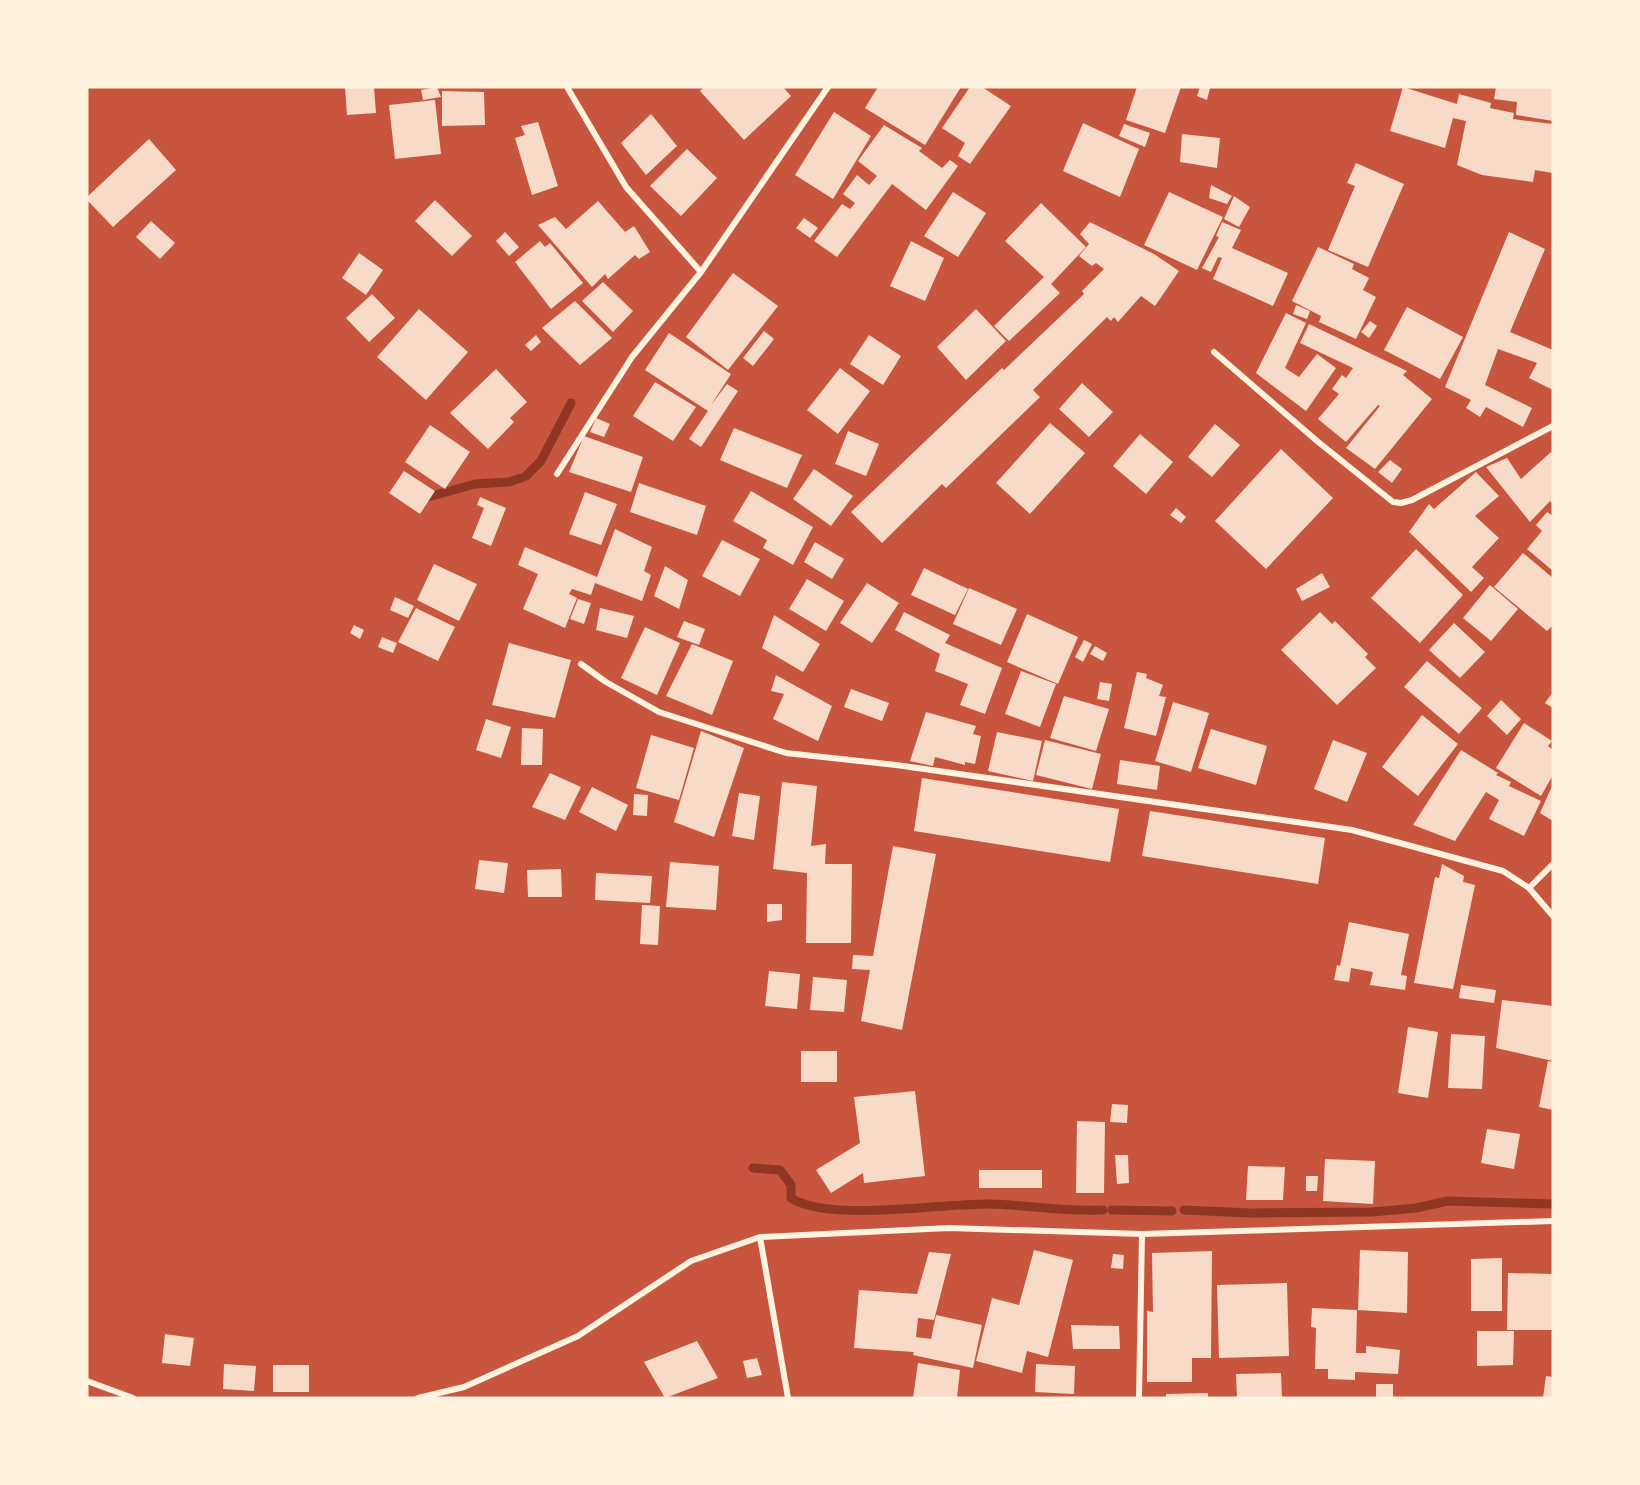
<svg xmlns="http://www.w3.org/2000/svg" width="1640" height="1485" viewBox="0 0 1640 1485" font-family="'Fira Sans',sans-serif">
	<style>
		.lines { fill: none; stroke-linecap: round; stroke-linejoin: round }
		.stream { stroke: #8f3625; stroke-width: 9 }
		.building { fill: #f7dbc8 }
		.minor { stroke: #fff3e0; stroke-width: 6 }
	</style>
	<rect width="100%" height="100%" fill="#c8553d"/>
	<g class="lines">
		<path class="stream" d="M526,476L541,461L571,403
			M421,499L475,484L509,482L521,478
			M753,1168L780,1170L791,1185V1198C830,1223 941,1203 990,1204C1027,1205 1065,1212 1103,1210
			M1112,1210L1172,1211
			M1184,1210L1250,1213L1372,1212L1416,1208L1448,1201L1553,1204"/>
	</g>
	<path class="building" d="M345,87H374L376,113L347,115Z
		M437,87L441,97L423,100L421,90Z
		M704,87H783L791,96L744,140L700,91Z
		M878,87H961L925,145L865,108Z
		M970,87H982L1011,106L970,164L958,156L965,143L942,128Z
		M1137,87H1181L1165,133L1126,120Z
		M1200,87L1210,88L1207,100L1197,96Z
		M1403,87L1457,104L1459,94L1491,103L1490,108L1514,113L1513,119L1553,124V173L1535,170L1533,182L1482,175L1457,165L1466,121L1453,118L1445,148L1390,131Z
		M1496,87H1553V121L1516,115L1517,102L1494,99Z
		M442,91L484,92L485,125L442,126Z
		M435,100L441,154L395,159L389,105Z
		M834,112L871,136L833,199L795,175Z
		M651,114L677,146L646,175L621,143Z
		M538,122L558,186L532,195L515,138L525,135L521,126Z
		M1083,123L1139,149L1120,197L1063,171Z
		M1124,124L1150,133L1145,147L1119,136Z
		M884,125L922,148L919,151L942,168L950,160L958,166L926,210L892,184L837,257L814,241L842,204L850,209L855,203L843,194L857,175L869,185L877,176L858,161Z
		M1182,134L1220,138L1217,168L1180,162Z
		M149,139L176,170L113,227L87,200V197Z
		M687,149L717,178L681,216L650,186Z
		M1356,163L1404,184L1368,267L1328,250L1355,186L1347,183Z
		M1211,185L1232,196L1227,204L1209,198Z
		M953,192L986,213L958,257L924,236Z
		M1169,192L1223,217L1197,270L1144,245Z
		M1234,196L1250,207L1239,227L1224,219Z
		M435,200L472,236L452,256L415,221Z
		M598,201L625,232L634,226L650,252L639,259L635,255L608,279L605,274L592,287L538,225L555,217L566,229Z
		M1041,203L1086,247L1051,284L1060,293L1009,341L994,326L1044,277L1005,241Z
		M804,218L818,228L810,238L796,228Z
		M151,221L175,243L160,259L136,237Z
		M1090,222L1154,254L1179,271L1155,306L1141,296L1118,322L1114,317L1111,321L1107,317L1033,390L1040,397L946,488L942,484L882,543L851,512L1002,368L1004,370L1084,294L1082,291L1104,269L1096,263L1092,266L1079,256L1089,244L1080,234Z
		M1222,222L1241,230L1232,248L1288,273L1273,306L1213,279L1222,258L1218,257L1211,272L1202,268L1219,237L1216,236Z
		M505,232L519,247L509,256L496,241Z
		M1509,232L1545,249L1510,332L1553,350V390L1529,378L1537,363L1498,349L1485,385L1532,408L1523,427L1486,407L1480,417L1466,408L1471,400L1445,387Z
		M540,241L545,247L550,243L583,283L551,309L515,262Z
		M911,241L944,258L925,301L890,286Z
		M1318,247L1354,264L1352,269L1369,278L1363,290L1376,297L1356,339L1319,322L1321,316L1292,301Z
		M359,253L383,270L366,295L342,278Z
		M733,273L778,306L728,370L686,337Z
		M603,282L633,311L613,332L582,301Z
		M372,294L395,318L369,342L346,318Z
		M575,301L612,338L580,365L542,328Z
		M1296,305L1310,311L1307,319L1293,314Z
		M1407,307L1463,337L1440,379L1384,350Z
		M419,309L468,352L426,400L377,357Z
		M976,309L1006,341L966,380L937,347Z
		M1286,313L1306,323L1285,368L1299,377L1317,354L1336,368L1306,411L1256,373Z
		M1370,321L1377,326L1369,338L1361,332Z
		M1309,324L1407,371L1403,375L1432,399L1375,469L1346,448L1380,406L1378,405L1346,442L1318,419L1339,394L1332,389L1342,375L1346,378L1353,368L1300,343Z
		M764,331L774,339L753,366L743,358Z
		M669,333L731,374L711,405L727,384L738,391L701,447L689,439L708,411L645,370Z
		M536,335L541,342L531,351L525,345Z
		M869,335L901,356L883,385L850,364Z
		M840,368L870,391L838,434L807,410Z
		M496,369L527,402L510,418L514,422L488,449L450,413Z
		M655,382L696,407L673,441L633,416Z
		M1082,383L1113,412L1089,437L1059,409Z
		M596,418L610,424L604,437L590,432Z
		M1050,423L1085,453L1030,514L996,483Z
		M1215,424L1240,445L1212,477L1188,457Z
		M430,425L470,452L445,489L405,462Z
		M734,428L802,455L787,488L720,460Z
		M848,431L879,444L866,476L835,464Z
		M1140,434L1173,462L1146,494L1113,466Z
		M584,436L643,457L631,492L569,472Z
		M1281,449L1333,498L1266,569L1215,521Z
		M1551,452L1553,455V504L1550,501L1530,522L1486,467L1507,458L1521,479Z
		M1390,460L1402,469L1392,483L1378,472Z
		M814,469L853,496L831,526L793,499Z
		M404,471L435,491L420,514L389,493Z
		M1476,472L1499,496L1475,516L1499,538L1472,567L1484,578L1471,592L1409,532L1429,504L1434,509Z
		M639,483L706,506L697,535L630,512Z
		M751,491L813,527L793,565L763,548L767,540L733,521Z
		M585,492L617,504L601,545L569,534Z
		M480,497L506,508L491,546L472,538L484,508L477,505Z
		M1176,508L1186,517L1181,523L1170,515Z
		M1547,512L1553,516V571L1527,549L1542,531L1536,525Z
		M615,529L652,547L644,571L651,575L642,601L595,583L591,595L572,589L569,594L577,598L565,628L523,609L538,574L518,565L525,547L597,577Z
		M722,540L760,559L740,596L702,576Z
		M815,542L844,559L832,579L804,562Z
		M1416,549L1463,595L1420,643L1371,598Z
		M1523,553L1553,578V625L1547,631L1494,587Z
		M434,564L477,584L459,621L417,600Z
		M665,566L688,580L679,609L654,596Z
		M924,568L968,589L955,615L911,595Z
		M1322,573L1330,587L1302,601L1296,589Z
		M807,579L844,601L826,631L789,609Z
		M867,583L899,603L872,643L840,623Z
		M1490,585L1518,609L1491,641L1463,618Z
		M969,588L1017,609L1001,645L953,624Z
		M395,597L414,606L408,618L390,610Z
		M578,599L591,603L584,624L570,619Z
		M416,608L455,627L438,661L398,642Z
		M600,608L634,616L627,638L596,630Z
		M904,612L950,635L945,643L1002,668L985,714L960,705L968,684L935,671L940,654L895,630Z
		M1320,612L1332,624L1335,621L1368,654L1365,657L1376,668L1337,705L1281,650Z
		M1027,614L1078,637L1058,684L1007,662Z
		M774,615L820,644L803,672L762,648Z
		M684,621L705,629L699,645L677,637Z
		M1454,623L1485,652L1460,678L1429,650Z
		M354,625L364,630L360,639L350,633Z
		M645,627L680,643L657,695L621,678Z
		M382,637L397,643L393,653L378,647Z
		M1084,640L1092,644L1083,662L1075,657Z
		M509,643L571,660L555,718L492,705Z
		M692,644L733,661L712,715L666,696Z
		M1095,646L1107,653L1103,661L1090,654Z
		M1427,661L1482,708L1459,734L1404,687Z
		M1021,671L1056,684L1040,727L1005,714Z
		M1137,672L1147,674L1146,678L1163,685L1159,696L1166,697L1156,736L1124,728Z
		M776,675L832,706L818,741L773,719L784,694L771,691Z
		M1100,682L1112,684L1109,701L1097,699Z
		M851,689L889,703L882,721L844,707Z
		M1553,692V708L1545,703Z
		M1064,696L1109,709L1096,751L1050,738Z
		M1501,700L1521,719L1507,735L1487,716Z
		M1173,702L1209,713L1191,772L1155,761Z
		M926,712L976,726L973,734L981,736L975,764L965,762V765L935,757L933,766L910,761Z
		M1422,715L1458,744L1418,796L1382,767Z
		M486,719L511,727L501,758L476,750Z
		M1524,723L1552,741L1548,746L1553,750V775L1541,796L1496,768Z
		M522,728L543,729L542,765H521Z
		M1211,729L1267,746L1256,785L1198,768Z
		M701,731L744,748L714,837L674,822Z
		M997,732L1042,741L1033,781L988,771Z
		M651,735L694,748L679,800L636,788Z
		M1045,740L1101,754L1092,789L1036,775Z
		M1333,740L1367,753L1347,802L1314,789Z
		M1461,750L1498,773L1496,775L1511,782L1509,786L1541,801L1524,836L1489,819L1499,800L1486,792L1455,841L1413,825Z
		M1120,760L1160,766L1157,790L1117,784Z
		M550,773L581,787L565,820L532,807Z
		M922,778L1119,809L1110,862L914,831Z
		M782,782L817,786L811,846L826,844L825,864H852L851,943H806L807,873L773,869Z
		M1553,784V821L1540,813Z
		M592,787L628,805L616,831L579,812Z
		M739,793L760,796L754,840L732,836Z
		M634,794L648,795L647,816L633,815Z
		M1150,811L1325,838L1318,884L1142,856Z
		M893,846L936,854L902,1030L861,1021L870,970L852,969L853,955L873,956Z
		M479,860L508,863L504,893L475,889Z
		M670,862L719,866L716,910L666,907Z
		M1442,864L1464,876L1463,882L1475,885L1453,989L1414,983L1435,877L1439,878Z
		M561,869L562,897H528L527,870Z
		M596,873L652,876L650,903L595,900Z
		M767,904H782V920L767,922Z
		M642,905L660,906L658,945L640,944Z
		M1349,922L1409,934L1401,975L1407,976L1405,990L1370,985L1373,972L1351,968L1349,982L1334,980L1337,965L1340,966Z
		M769,971L800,974L797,1009L765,1006Z
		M813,977L847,980L844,1012L810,1010Z
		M1461,985L1496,990L1494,1003L1459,998Z
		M1502,1000L1553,1006V1061L1496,1048Z
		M1408,1027L1438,1032L1428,1098L1398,1093Z
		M1451,1034L1485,1036L1482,1089L1448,1088Z
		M801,1051H837V1082H801Z
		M1548,1061L1553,1062V1110L1539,1107Z
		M915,1091L925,1176L864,1183L863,1173L831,1193L816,1170L860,1143L854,1097Z
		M1112,1104L1128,1105L1127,1123L1110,1122Z
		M1077,1121L1105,1122L1104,1193H1076Z
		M1487,1129L1520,1134L1514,1169L1481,1163Z
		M1115,1155H1128L1129,1183L1117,1184Z
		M1325,1159L1375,1161L1373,1204L1323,1201Z
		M1248,1166L1285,1167L1283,1200H1246Z
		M979,1170H1042V1188H979Z
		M1306,1176H1318L1317,1191H1306Z
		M1034,1250L1073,1260L1048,1357L1027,1351L1022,1373L976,1361L992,1298L1019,1305Z
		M1360,1250L1408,1252L1407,1313L1358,1310Z
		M1212,1251L1211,1358H1192V1382H1147V1311L1153,1312L1152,1253Z
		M929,1252L951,1254L934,1320L918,1318L916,1337L931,1339L936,1315L982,1325L973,1368L913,1355L914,1352L854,1348L859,1290L917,1294Z
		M1113,1254L1124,1255L1123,1269L1111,1268Z
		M1502,1258V1311H1471V1259Z
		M1508,1273L1553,1274V1330H1507Z
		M1287,1283L1289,1356L1219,1358L1217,1285Z
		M1312,1308L1357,1310L1356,1353H1366V1346L1400,1350L1398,1374L1355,1372V1380L1328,1379V1369H1315L1316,1328L1311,1327Z
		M1071,1325L1119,1326L1120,1349H1073Z
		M1477,1331H1514L1513,1365L1477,1366Z
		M165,1334L194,1338L190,1366L162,1363Z
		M697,1341L718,1378L665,1398L644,1362Z
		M757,1358L762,1375L747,1378L743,1361Z
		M918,1363L960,1370L957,1398H913Z
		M224,1364L256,1366L254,1391L223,1389Z
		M1036,1364L1075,1366L1074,1394L1035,1392Z
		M273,1365H309V1392H273Z
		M1281,1373L1282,1398H1237L1236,1374Z
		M1546,1376L1553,1377V1398H1543Z
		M1376,1384H1393V1398H1376Z
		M1208,1393V1398H1166V1394Z"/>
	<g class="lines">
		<path class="minor" d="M567,87L626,187L701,272
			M1214,352L1317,441L1393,502L1401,503L1412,500L1553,426
			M557,474L632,357L701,272L828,87
			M581,664L606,682L659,712L786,753L896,765L1352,830L1503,871L1529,888L1553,916
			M1529,888L1553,864
			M760,1237L788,1398
			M87,1381L133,1398
			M418,1398L464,1387L578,1336L691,1261L760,1237L949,1228L1142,1234L1553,1221
			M1139,1398L1142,1234"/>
	</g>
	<rect width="1640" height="1485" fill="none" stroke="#fff3e0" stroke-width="177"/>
</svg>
